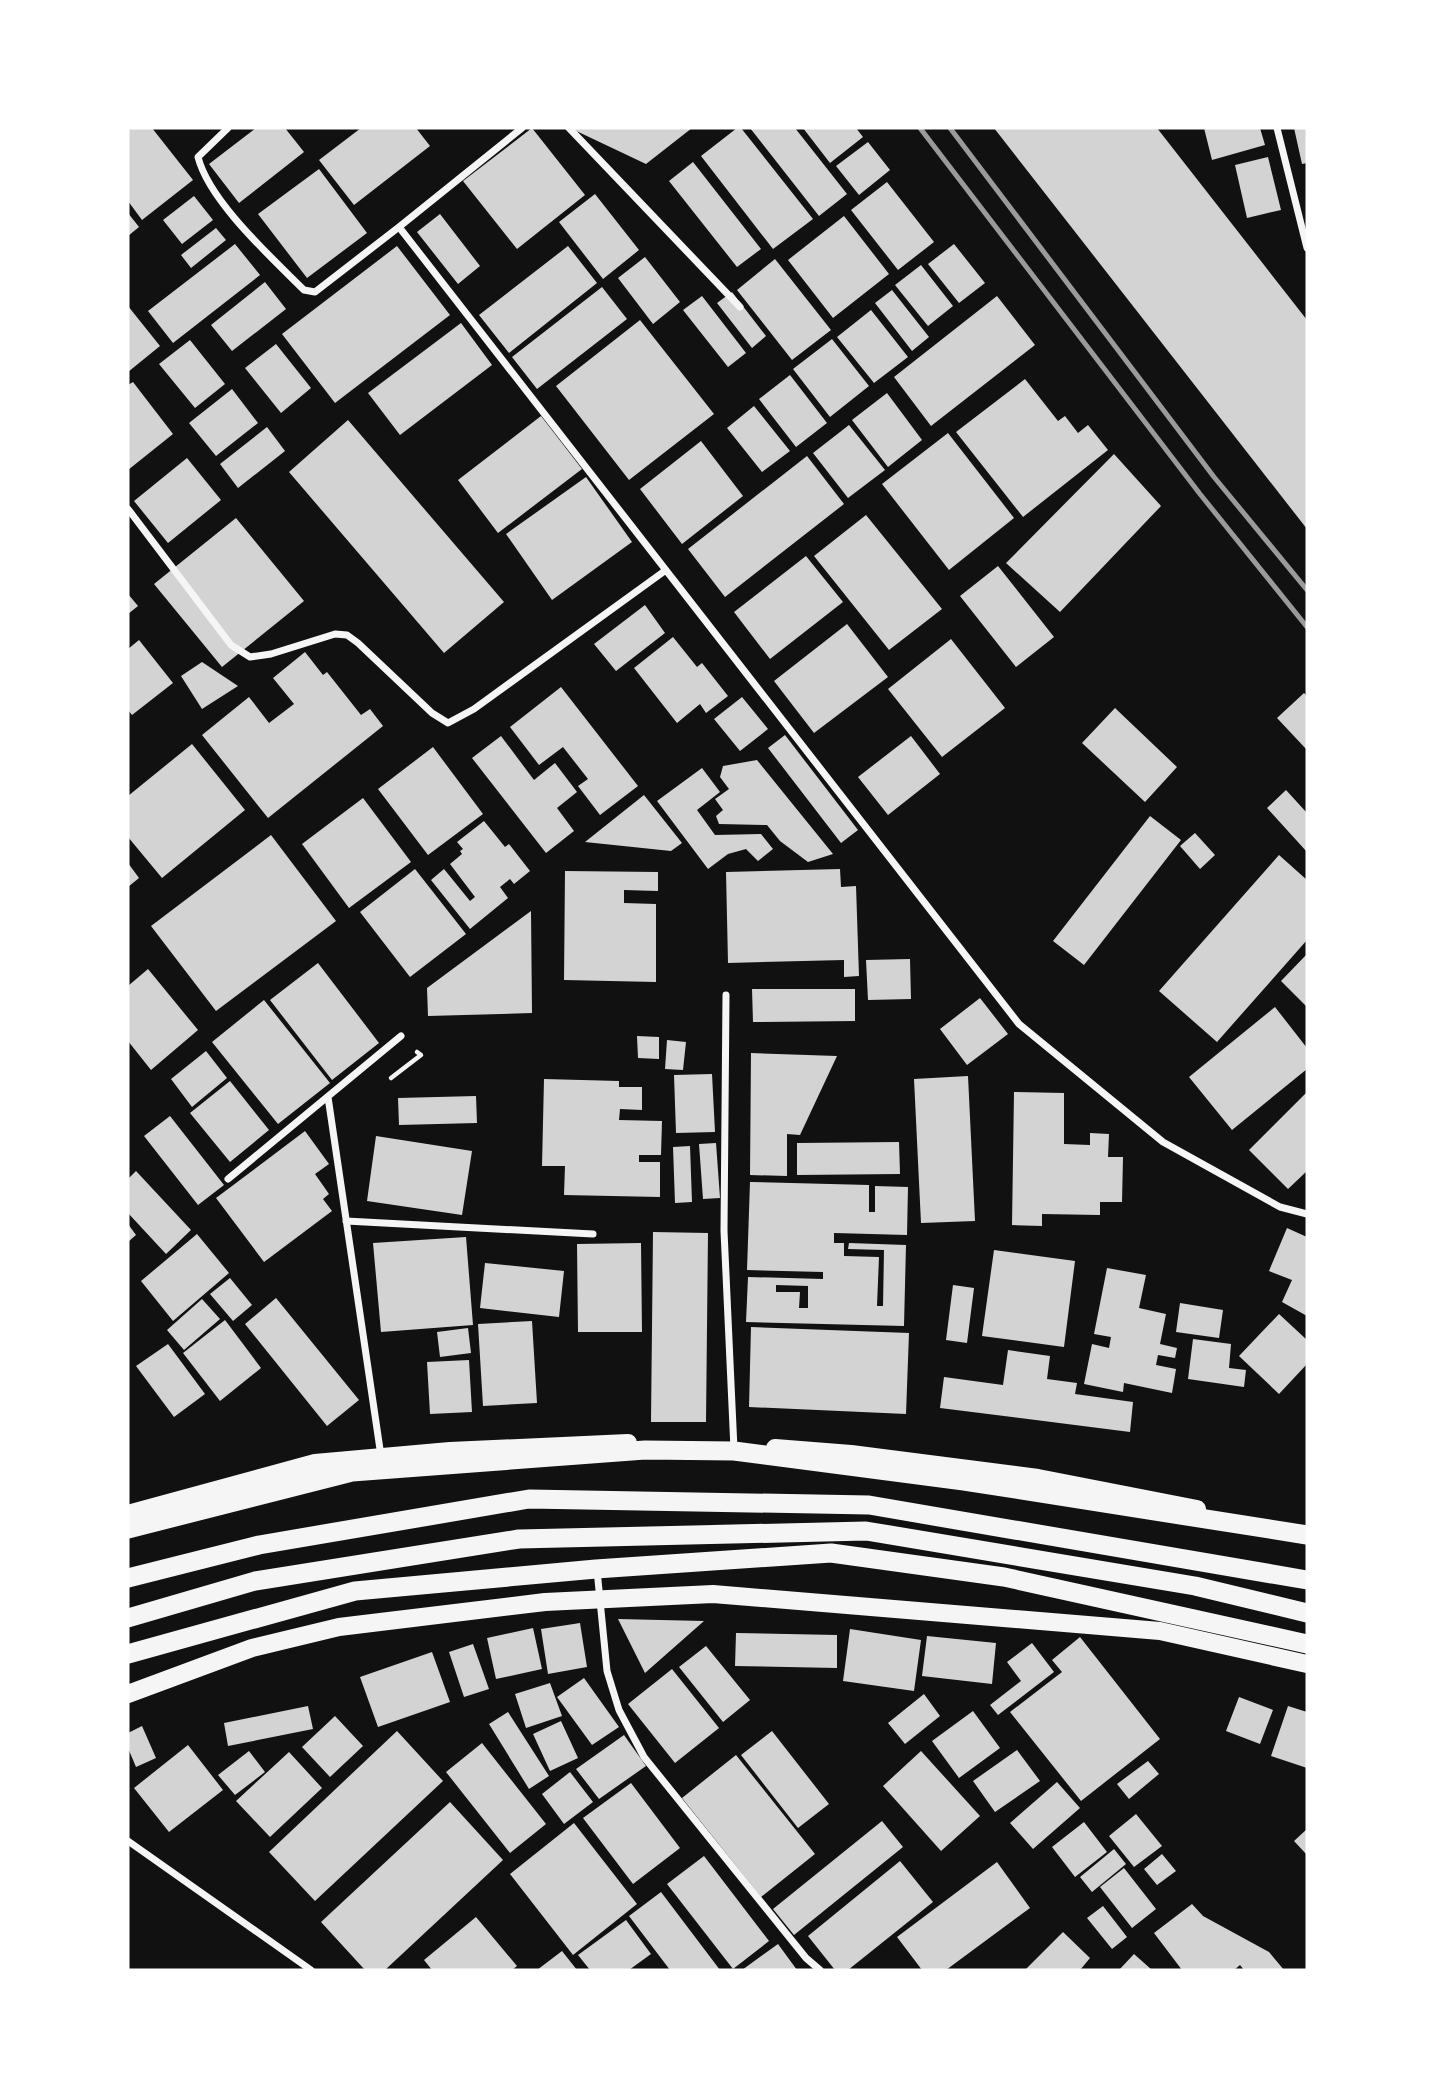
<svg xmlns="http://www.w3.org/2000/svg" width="1435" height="2098" viewBox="0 0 1435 2098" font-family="'Noto Sans',sans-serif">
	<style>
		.building { fill: #d3d3d3; fill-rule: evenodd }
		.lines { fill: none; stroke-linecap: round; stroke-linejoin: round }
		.path { stroke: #f5f5f5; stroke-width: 4.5 }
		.minor { stroke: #f5f5f5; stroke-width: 7 }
		.primary { stroke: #f5f5f5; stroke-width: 18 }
		.trunk { stroke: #f5f5f5; stroke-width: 19 }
		.rail { stroke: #9a9a9a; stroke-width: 5 }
	</style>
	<rect width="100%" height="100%" fill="#111"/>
	<path class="building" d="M128,128H152L193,180L142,220L128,201Z
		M256,128H285L304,152L239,203L209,164Z
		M361,128H416L430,146L354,205L319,160Z
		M532,128L585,195L517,249L463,181Z
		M570,128H692L646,164Z
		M737,128H741L813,219L773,249L701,156Z
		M750,128H795L847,194L819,216Z
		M803,128H856L863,137L830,163Z
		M994,128H1157L1307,320V529Z
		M1204,128H1260L1265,145L1212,160Z
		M1294,128H1307V163L1302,164Z
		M868,142L890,170L859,195L836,166Z
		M1268,157L1281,210L1247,218L1235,165Z
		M693,162L761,249L737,267L669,181Z
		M319,169L367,233L307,278L258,214Z
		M887,182L934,242L898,270L851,210Z
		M595,194L639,250L603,279L559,222Z
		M194,196L213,220L182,244L163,220Z
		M128,213L139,227L128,236Z
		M440,214L480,266L458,284L417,232Z
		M844,216L889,274L833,318L788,260Z
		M216,228L226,240L191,268L181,255Z
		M235,244L260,275L173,343L148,311Z
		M954,244L985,283L959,303L928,264Z
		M397,246L450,315L335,403L282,334Z
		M568,246L597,283L509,353L479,315Z
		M645,257L680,302L653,324L618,278Z
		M775,259L831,330L792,360L737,290Z
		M921,265L953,306L928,326L895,285Z
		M265,282L286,309L232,351L211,325Z
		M602,287L627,319L537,389L512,357Z
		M892,290L929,337L912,351L875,303Z
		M732,292L766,336L752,348L717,303Z
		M702,296L746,353L728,367L683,310Z
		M997,296L1035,345L931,426L894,377Z
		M128,306L160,346L128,372Z
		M871,310L908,357L874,383L837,337Z
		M640,320L714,414L629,480L556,386Z
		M461,323L492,365L400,435L368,393Z
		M832,339L869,386L830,417L793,369Z
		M190,340L225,384L195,408L159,364Z
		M276,344L311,388L281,413L245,368Z
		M790,375L827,423L796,447L759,399Z
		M1025,379L1058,421L1065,416L1078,433L1088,425L1108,450L1023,517L956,432Z
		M133,382L173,434L128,470V385Z
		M232,389L258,423L216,456L189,423Z
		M887,393L922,440L888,467L852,420Z
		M754,406L790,451L762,472L727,428Z
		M541,416L582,469L498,533L458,480Z
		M348,420L504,602L444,653L289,472Z
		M849,425L885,470L848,498L813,453Z
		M267,427L285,451L238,488L220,464Z
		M948,433L1014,518L949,570L882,484Z
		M701,441L743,496L682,544L640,489Z
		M1114,454L1161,506L1060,612L1006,563Z
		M807,456L844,504L725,597L688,549Z
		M187,458L221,500L168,543L134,501Z
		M586,477L632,542L552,600L506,534Z
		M866,515L942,609L889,650L814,556Z
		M236,518L304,601L222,667L154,584Z
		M806,556L843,602L770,659L734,612Z
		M998,566L1054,637L1016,667L960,596Z
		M128,594L138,606L128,614Z
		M645,605L665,633L616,671L594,644Z
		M847,624L888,677L814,733L774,681Z
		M673,637L697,667L702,663L728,696L706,713L700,704L677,723L634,668Z
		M951,639L1005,708L942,757L888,689Z
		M139,640L173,683L132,715L128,710V649Z
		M305,652L323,675L327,672L361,715L370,709L383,726L268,818L202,735L249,697L269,723L294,704L273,678Z
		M202,662L238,686L202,709L181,676Z
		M561,687L638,786L600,815L578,786L588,779L563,747L539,765L510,727Z
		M1304,693L1307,696V750L1277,718Z
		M742,697L768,729L740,751L714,719Z
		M1115,708L1177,767L1145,802L1082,743Z
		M785,735L858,830L841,843L768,748Z
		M501,736L534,780L555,763L577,792L557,808L574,831L546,853L472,758Z
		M911,736L940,774L888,815L858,777Z
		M192,744L245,810L162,878L128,837V796Z
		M433,747L483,814L428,855L378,789Z
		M757,760L833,854L808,862L780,841L767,825L719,824L716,816L723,810L715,799L729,789L720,777L723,766Z
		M702,768L720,792L697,810L715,835L761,834L773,849L758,861L746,849L728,854L708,869L657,801Z
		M1286,790L1307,813V852L1267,808Z
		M644,795L682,843L671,851L585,842Z
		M363,798L411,862L349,908L302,844Z
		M1150,816L1181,840L1084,965L1053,941Z
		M484,821L505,847L509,844L530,871L514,884L510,879L500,887L508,898L470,929L431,880L444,869L470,901L475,897L450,864L462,854L460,851L463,849L457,842Z
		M1195,833L1215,855L1200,869L1180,846Z
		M271,835L336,921L216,1011L151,926Z
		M1279,855L1307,880V940L1217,1042L1159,991Z
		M128,863L139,878L128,887Z
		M415,869L466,934L410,977L360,912Z
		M840,869L841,887L856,886L859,976L844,977V960L728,963L726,872Z
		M565,871L658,872V891L624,890V903L656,904V982L564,980Z
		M531,911L532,1013L428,1016L427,988Z
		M1307,954V1007L1281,981Z
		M910,959L911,999L868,1000L866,960Z
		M318,963L379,1043L332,1080L270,1000Z
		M148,969L198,1030L151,1070L128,1041V986Z
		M752,989H855V1021L753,1022Z
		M980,998L1008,1034L967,1065L940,1029Z
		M264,1000L330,1083L278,1124L212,1042Z
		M1275,1007L1307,1048V1069L1232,1130L1189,1077Z
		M637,1036L659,1037V1059L638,1058Z
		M667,1040L686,1042L683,1070L665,1069Z
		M206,1051L227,1078L192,1107L171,1079Z
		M751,1053L837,1056L800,1135L787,1134V1176L750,1175Z
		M712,1074L715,1132L676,1133L674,1075Z
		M968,1076L975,1221L921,1223L914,1079Z
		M544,1079L619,1081V1087H642V1110L620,1109L619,1120L662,1121L661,1155H639V1162H660V1197L564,1195L565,1166H542Z
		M230,1081L269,1130L230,1162L190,1113Z
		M1014,1092L1064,1093V1144L1090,1145V1133L1109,1134L1108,1157H1123L1122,1202H1100V1215L1042,1214V1226L1012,1225Z
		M1307,1092V1171L1288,1189L1249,1150Z
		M476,1096L477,1123L399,1125L398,1098Z
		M170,1116L224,1185L198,1205L144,1136Z
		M305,1131L329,1164L315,1174L329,1194L323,1199L332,1211L264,1262L216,1198Z
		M376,1136L472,1151L462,1215L367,1201Z
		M899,1142L900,1174L797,1175V1143Z
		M716,1143L720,1198L703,1199L699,1144Z
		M690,1146L692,1202L675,1203L673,1147Z
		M136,1171L191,1230L166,1254L128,1213V1179Z
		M750,1182L869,1185V1212H875V1186L908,1187L907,1235L834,1233V1243H844V1256L879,1257L877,1306H883L884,1250L848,1249L849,1243L906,1245L904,1326L746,1322L748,1277L823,1279V1272L747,1270ZM776,1285L808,1286V1308H799L800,1292H776Z
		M128,1224L136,1235L128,1242Z
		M1287,1228L1307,1237V1316L1282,1302L1292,1280L1269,1271Z
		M653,1232L708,1233L706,1422H651Z
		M197,1234L229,1273L173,1321L141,1281Z
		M466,1237L473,1325L381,1332L373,1243Z
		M641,1243L642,1332H578L577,1244Z
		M994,1250L1075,1261L1064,1347L982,1336Z
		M485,1263L564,1271L559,1317L480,1308Z
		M1107,1268L1146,1275L1139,1308L1166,1314L1160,1344L1177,1348L1175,1358L1158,1355L1156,1365L1176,1369L1172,1393L1124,1383L1123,1392L1084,1384L1092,1344L1109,1348L1111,1337L1094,1334Z
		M230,1278L252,1305L233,1321L210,1294Z
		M953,1285L974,1288L967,1343L946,1340Z
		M276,1298L359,1400L327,1426L245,1324Z
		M202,1299L220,1319L184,1350L167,1330Z
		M1180,1303L1223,1310L1219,1338L1176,1332Z
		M1279,1314L1307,1340V1364L1279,1394L1239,1356Z
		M225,1320L261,1368L220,1401L183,1353Z
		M532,1321L537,1403L483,1406L478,1324Z
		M751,1327L909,1333L906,1414L749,1407Z
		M468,1328L471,1353L440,1357L437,1332Z
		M1193,1339L1231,1344L1229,1368L1246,1370L1244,1387L1188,1379Z
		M168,1344L205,1394L174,1417L136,1366Z
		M1008,1350L1050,1356L1047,1379L1077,1383L1075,1394L1133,1402L1130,1432L940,1408L944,1377L1003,1385Z
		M469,1360L472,1412L430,1414L427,1362Z
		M618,1619L704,1621L645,1673Z
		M580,1623L587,1667L548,1674L541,1629Z
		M533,1628L542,1669L496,1679L487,1638Z
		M850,1629L921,1640L914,1691L843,1681Z
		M736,1633L837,1635V1668L735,1666Z
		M927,1636L996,1643L992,1684L922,1676Z
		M1080,1637L1160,1739L1081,1801L1010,1712L1062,1672L1052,1660Z
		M1032,1643L1054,1672L998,1715L990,1705L1021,1681L1007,1662Z
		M473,1644L489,1689L464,1697L449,1652Z
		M706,1646L750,1700L723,1722L679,1667Z
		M432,1652L450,1702L378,1727L360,1677Z
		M672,1669L719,1728L675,1763L628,1704Z
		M584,1678L619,1727L592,1745L557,1697Z
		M550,1683L562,1716L526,1728L515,1694Z
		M924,1694L940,1716L905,1744L888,1723Z
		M1239,1697L1273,1710L1260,1744L1226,1731Z
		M308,1706L313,1729L228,1746L224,1723Z
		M1288,1706L1307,1712V1768L1271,1756Z
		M973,1711L1000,1748L959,1778L932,1741Z
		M508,1712L549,1776L529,1789L489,1724Z
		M335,1716L363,1746L330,1777L302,1747Z
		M561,1721L578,1758L550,1771L533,1734Z
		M142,1726L156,1758L136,1767L128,1748V1733Z
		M397,1731L443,1781L315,1901L269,1852Z
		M772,1731L829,1804L798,1828L741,1755Z
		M624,1735L646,1766L599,1799L576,1769Z
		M482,1743L546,1824L510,1853L446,1772Z
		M188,1745L223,1790L169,1832L134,1788Z
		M1017,1750L1040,1781L995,1812L973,1781Z
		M249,1751L265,1772L235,1795L218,1775Z
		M921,1751L980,1816L941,1851L883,1786Z
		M289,1752L322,1788L270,1837L236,1801Z
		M736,1755L815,1854L761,1897L682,1798Z
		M1148,1761L1159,1774L1129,1799L1117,1784Z
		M570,1772L593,1802L564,1824L542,1794Z
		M1057,1782L1080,1808L1033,1849L1010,1823Z
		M631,1783L680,1848L633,1884L583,1818Z
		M450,1802L503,1860L385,1970H365L321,1922Z
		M1136,1814L1162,1846L1134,1867L1109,1836Z
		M882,1821L903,1847L794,1935L773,1909Z
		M1084,1822L1107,1852L1075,1877L1052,1847Z
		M574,1823L637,1904L573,1955L510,1874Z
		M1307,1829V1855L1294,1841Z
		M1114,1849L1126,1864L1092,1892L1080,1877Z
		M1162,1854L1176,1871L1157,1885L1144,1869Z
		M704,1856L769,1941L733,1969L667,1884Z
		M900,1861L933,1902L848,1970H835L808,1936Z
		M997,1862L1030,1908L946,1970H922L897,1937Z
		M1124,1868L1156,1909L1132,1928L1100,1887Z
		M661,1892L720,1970H670L629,1916Z
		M1192,1904L1203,1916L1269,1952L1284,1970H1244L1240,1965L1234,1970H1182L1154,1933Z
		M1103,1906L1127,1937L1112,1949L1087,1918Z
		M476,1917L517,1966L512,1970H432L424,1960Z
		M626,1920L651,1954L629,1970H590L578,1955Z
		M1063,1932L1090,1958L1080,1970L1026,1969Z
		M778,1944L797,1970H742Z
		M562,1951L577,1970H537Z
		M1134,1954L1152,1970H1119Z"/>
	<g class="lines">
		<path class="path" d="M391,1078L421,1055L417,1052"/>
		<path class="minor" d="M228,128L198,157C209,201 271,257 304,290L315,292L399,227L522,128
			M569,128L740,307
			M1277,128L1307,248
			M399,227L1019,1024L1163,1142L1280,1207L1307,1214
			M128,509L231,645L250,657L271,654L335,634L347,635L358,643L432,713L448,723L474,709L666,570
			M726,995L724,1231L734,1449
			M328,1097L381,1456
			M228,1179L401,1036
			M346,1221L593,1234
			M597,1570L607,1671L619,1710L644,1757L806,1958L820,1970
			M128,1841L311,1970"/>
		<path class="primary" d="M775,1448L851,1454L1038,1478L1197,1509
			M128,1514L315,1463L450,1451L628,1443
			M128,1694L252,1648L339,1627L545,1602L713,1594L1160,1631L1307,1664"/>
		<path class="trunk" d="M128,1529L352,1472L645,1450L734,1451L964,1481L1307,1535
			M128,1578L259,1545L529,1499L869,1505L1307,1580
			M128,1618L255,1581L519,1539L866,1531L1195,1586L1307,1613
			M128,1654L355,1591L596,1569L831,1553L1004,1577L1307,1644"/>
		<path class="rail" d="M920,128L1200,494L1307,627
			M950,128L1214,477L1307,590"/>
	</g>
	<rect width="1435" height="2098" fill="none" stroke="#ffffff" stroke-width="259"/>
</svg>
